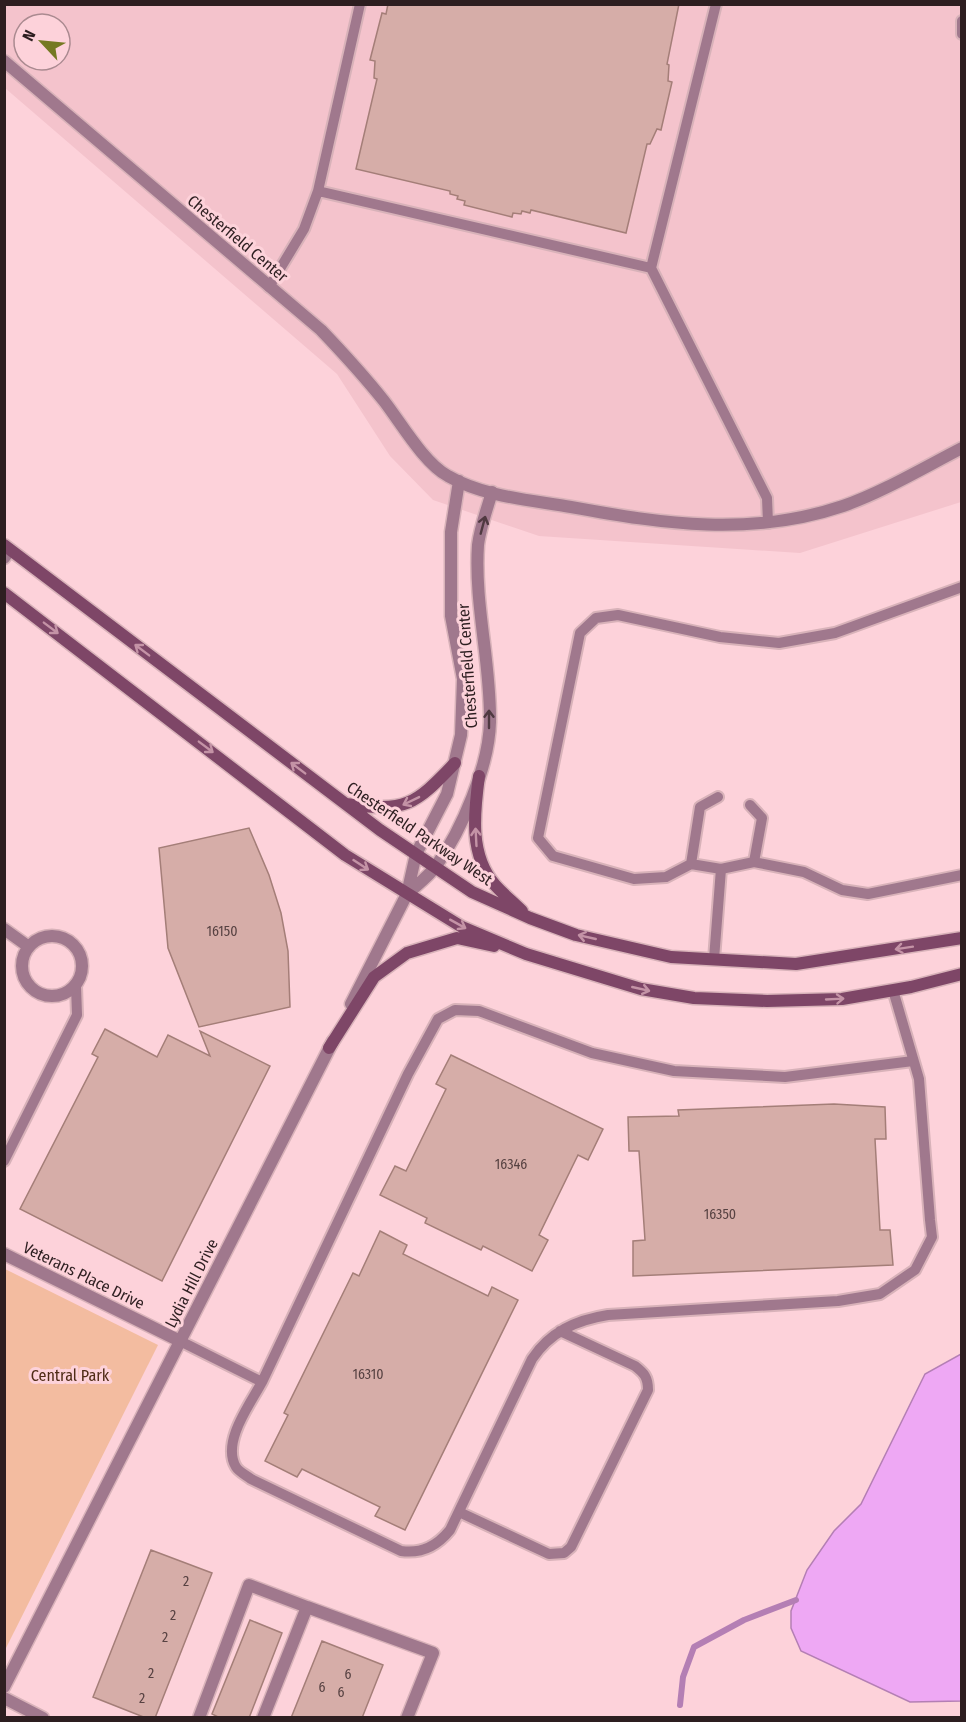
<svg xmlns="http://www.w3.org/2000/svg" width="966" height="1722" viewBox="0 0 966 1722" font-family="'Fira Sans Condensed',sans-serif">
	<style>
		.built { fill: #f4c3cc; fill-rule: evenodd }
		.green { fill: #f3bca0 }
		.water { fill: #eea8f4; stroke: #b47fb4; stroke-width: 1.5 }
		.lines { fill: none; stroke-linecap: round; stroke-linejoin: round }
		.stream { stroke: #b47fb4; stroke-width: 6 }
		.building { fill: #d6ada8; stroke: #a47e78; stroke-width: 1.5 }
		.lane-casing { stroke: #d8b2b9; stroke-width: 14 }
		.street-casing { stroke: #d8b2b9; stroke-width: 15 }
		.secondary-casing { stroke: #d8b2b9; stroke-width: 15 }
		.lane { stroke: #a0788d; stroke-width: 10 }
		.street { stroke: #a0788d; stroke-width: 12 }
		.secondary { stroke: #7e4667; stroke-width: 12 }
		.oneway { stroke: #503941 }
		.oneway2 { stroke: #c493a6 }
		.labels { text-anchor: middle; stroke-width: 6; stroke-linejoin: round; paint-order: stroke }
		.number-label { font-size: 14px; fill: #574242 }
		.street-label { font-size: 16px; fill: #2d1e20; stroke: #fdd2da }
		.park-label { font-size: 16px; fill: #4f2b16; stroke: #fdd2da }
	</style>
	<rect width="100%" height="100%" fill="#fdd2da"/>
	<path class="built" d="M5,5H961V502L800,553L539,536L433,500L390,456L337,374L5,88ZM24,24H60V60H24Z"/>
	<path class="green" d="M5,1269L158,1345L5,1650Z"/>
	<path class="water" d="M961,1354V1701L910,1702L801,1651L791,1628V1611L807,1570L834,1531L861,1504L925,1374Z"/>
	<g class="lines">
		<path class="stream" d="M680,1705L683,1677L694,1647L744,1620L796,1600"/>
	</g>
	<path class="building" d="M388,4H679L667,64L669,65L668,81L672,82L661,130L657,129L650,144H647L626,233L531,210L530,213L522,211L521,214L513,213L512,217L464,205L465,201L457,199L458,196L450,194V191L356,169L377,79L374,78L375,61L370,60L382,13L386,14Z
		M249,828L269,875L281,913L288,951L290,1007L199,1027L168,948L159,848Z
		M105,1029L157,1057L168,1035L210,1056L200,1031L270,1066L162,1281L20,1209L98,1057L92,1054Z
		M451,1055L603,1129L588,1160L578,1155L539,1235L548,1240L532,1271L483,1246L481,1250L425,1223L427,1218L380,1195L395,1166L406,1171L446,1089L436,1084Z
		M834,1104L885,1107L886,1139H875L880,1230H890L893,1265L633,1276V1241L645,1240L639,1151H629L628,1117L679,1116L678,1110Z
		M380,1231L407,1245L403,1254L488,1296L492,1287L518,1300L405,1530L375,1516L380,1507L302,1469L297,1477L265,1461L288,1415L284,1413L353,1273L359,1276Z
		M151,1550L212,1573L155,1718H146L93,1697Z
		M250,1620L282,1633L249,1718H220L212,1714Z
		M322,1641L383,1665L362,1718H291Z"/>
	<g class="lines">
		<g class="lane-casing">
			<path id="lane" d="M716,4L651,268L767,498L768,523
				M962,21V34
				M318,191L651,268
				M269,287L304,229L318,191L360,4
				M750,805L762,818L754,862
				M691,864L700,807L718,797
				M721,869L754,862L804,872L842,890L868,894L962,875
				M714,959L721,869L691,864L666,877L634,879L553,856L538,838L580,633L596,618L618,615L720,637L779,643L835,633L962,587
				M4,1161L77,1015L76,986
				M180,1341L262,1382C251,1403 221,1442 236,1467C239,1472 246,1475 251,1479L401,1551C422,1554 437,1546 450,1530L532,1359C550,1332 576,1320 608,1315L838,1301L880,1294L915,1270L932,1237L930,1220L919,1079L893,990
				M262,1382L408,1074L438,1019L455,1010L479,1011L592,1053L674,1071L785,1077L913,1061
				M459,1512L549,1554L564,1553L571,1547L648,1390C648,1377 644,1373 635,1366L560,1331"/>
		</g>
		<g class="street-casing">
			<path id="street" d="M4,61L321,330C343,353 364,376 384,401C401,423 424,463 448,476C484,497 531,500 571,507C664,524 751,537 843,506C881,493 925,467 962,448
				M4,558L10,550
				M407,894C417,885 429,876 436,866C462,830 489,766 490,722C491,663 474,604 478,545C480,528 487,509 492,492
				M4,929L29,947
				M22 966a30 30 0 1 1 60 0a30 30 0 1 1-60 0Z
				M351,1004L407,894L416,854L447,794L461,735L463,679L451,616V532L459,481
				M4,1254L180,1341
				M4,1687L333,1041
				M4,1698L43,1718
				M199,1718L249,1585L307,1607
				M263,1718L307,1607L433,1653L407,1718"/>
		</g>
		<g class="secondary-casing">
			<path id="secondary" d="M4,545L380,830L472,892L530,918L576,935L671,957L796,964L962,938
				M4,593L345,855L462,927L526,954L641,989L694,998L767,1001L842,999L911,987L962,974
				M479,776C474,813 469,855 495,885C503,894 513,902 522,911
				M346,804C406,812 414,806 455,763
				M329,1048L374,977L407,953L457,938L494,946"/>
		</g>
		<use href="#lane" class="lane"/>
		<use href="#street" class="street"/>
		<use href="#secondary" class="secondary"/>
	</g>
	<defs><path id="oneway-shaft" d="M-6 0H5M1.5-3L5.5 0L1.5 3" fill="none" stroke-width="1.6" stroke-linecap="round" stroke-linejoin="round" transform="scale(1.5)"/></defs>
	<g class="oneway">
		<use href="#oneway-shaft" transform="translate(483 525) rotate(-75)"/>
		<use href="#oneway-shaft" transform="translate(489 719) rotate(-90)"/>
	</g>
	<g class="oneway2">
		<use href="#oneway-shaft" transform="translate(51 628) rotate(37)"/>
		<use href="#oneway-shaft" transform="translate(142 650) rotate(-143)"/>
		<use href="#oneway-shaft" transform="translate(206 747) rotate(37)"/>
		<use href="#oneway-shaft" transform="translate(298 768) rotate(-143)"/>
		<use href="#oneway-shaft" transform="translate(411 801) rotate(154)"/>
		<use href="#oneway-shaft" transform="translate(476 837) rotate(-93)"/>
		<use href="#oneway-shaft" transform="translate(361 865) rotate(33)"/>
		<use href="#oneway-shaft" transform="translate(458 924) rotate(29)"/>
		<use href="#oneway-shaft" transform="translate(587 937) rotate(-167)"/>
		<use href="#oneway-shaft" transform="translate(904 948) rotate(171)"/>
		<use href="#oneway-shaft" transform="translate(641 989) rotate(13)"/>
		<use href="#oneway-shaft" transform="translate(835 999) rotate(-3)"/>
	</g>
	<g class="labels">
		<g class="number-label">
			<text x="222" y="936">16150</text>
			<text x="511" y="1169">16346</text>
			<text x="720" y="1219">16350</text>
			<text x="368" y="1379">16310</text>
			<text x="186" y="1586">2</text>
			<text x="173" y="1620">2</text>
			<text x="165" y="1642">2</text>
			<text x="151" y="1678">2</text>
			<text x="348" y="1679">6</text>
			<text x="322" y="1692">6</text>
			<text x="341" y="1697">6</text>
			<text x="142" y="1703">2</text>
		</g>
		<g class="street-label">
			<text transform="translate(238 238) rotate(40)" y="6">Chesterfield Center</text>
			<text transform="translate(467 666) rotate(-94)" y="6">Chesterfield Center</text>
			<text transform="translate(420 833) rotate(34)" y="6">Chesterfield Parkway West</text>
			<text transform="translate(84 1275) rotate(26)" y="6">Veterans Place Drive</text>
			<text transform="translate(191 1283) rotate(-63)" y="6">Lydia Hill Drive</text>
		</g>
		<g class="park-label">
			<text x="70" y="1381">Central Park</text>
		</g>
	</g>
	<rect width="966" height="1722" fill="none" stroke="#2d1e20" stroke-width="12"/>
	<g transform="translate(42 42) rotate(296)"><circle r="28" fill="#fdd2da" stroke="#aa8a90" stroke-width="1.5"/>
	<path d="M0-4.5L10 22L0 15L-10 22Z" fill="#757922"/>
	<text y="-9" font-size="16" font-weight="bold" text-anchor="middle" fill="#2d1e20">N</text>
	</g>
</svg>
